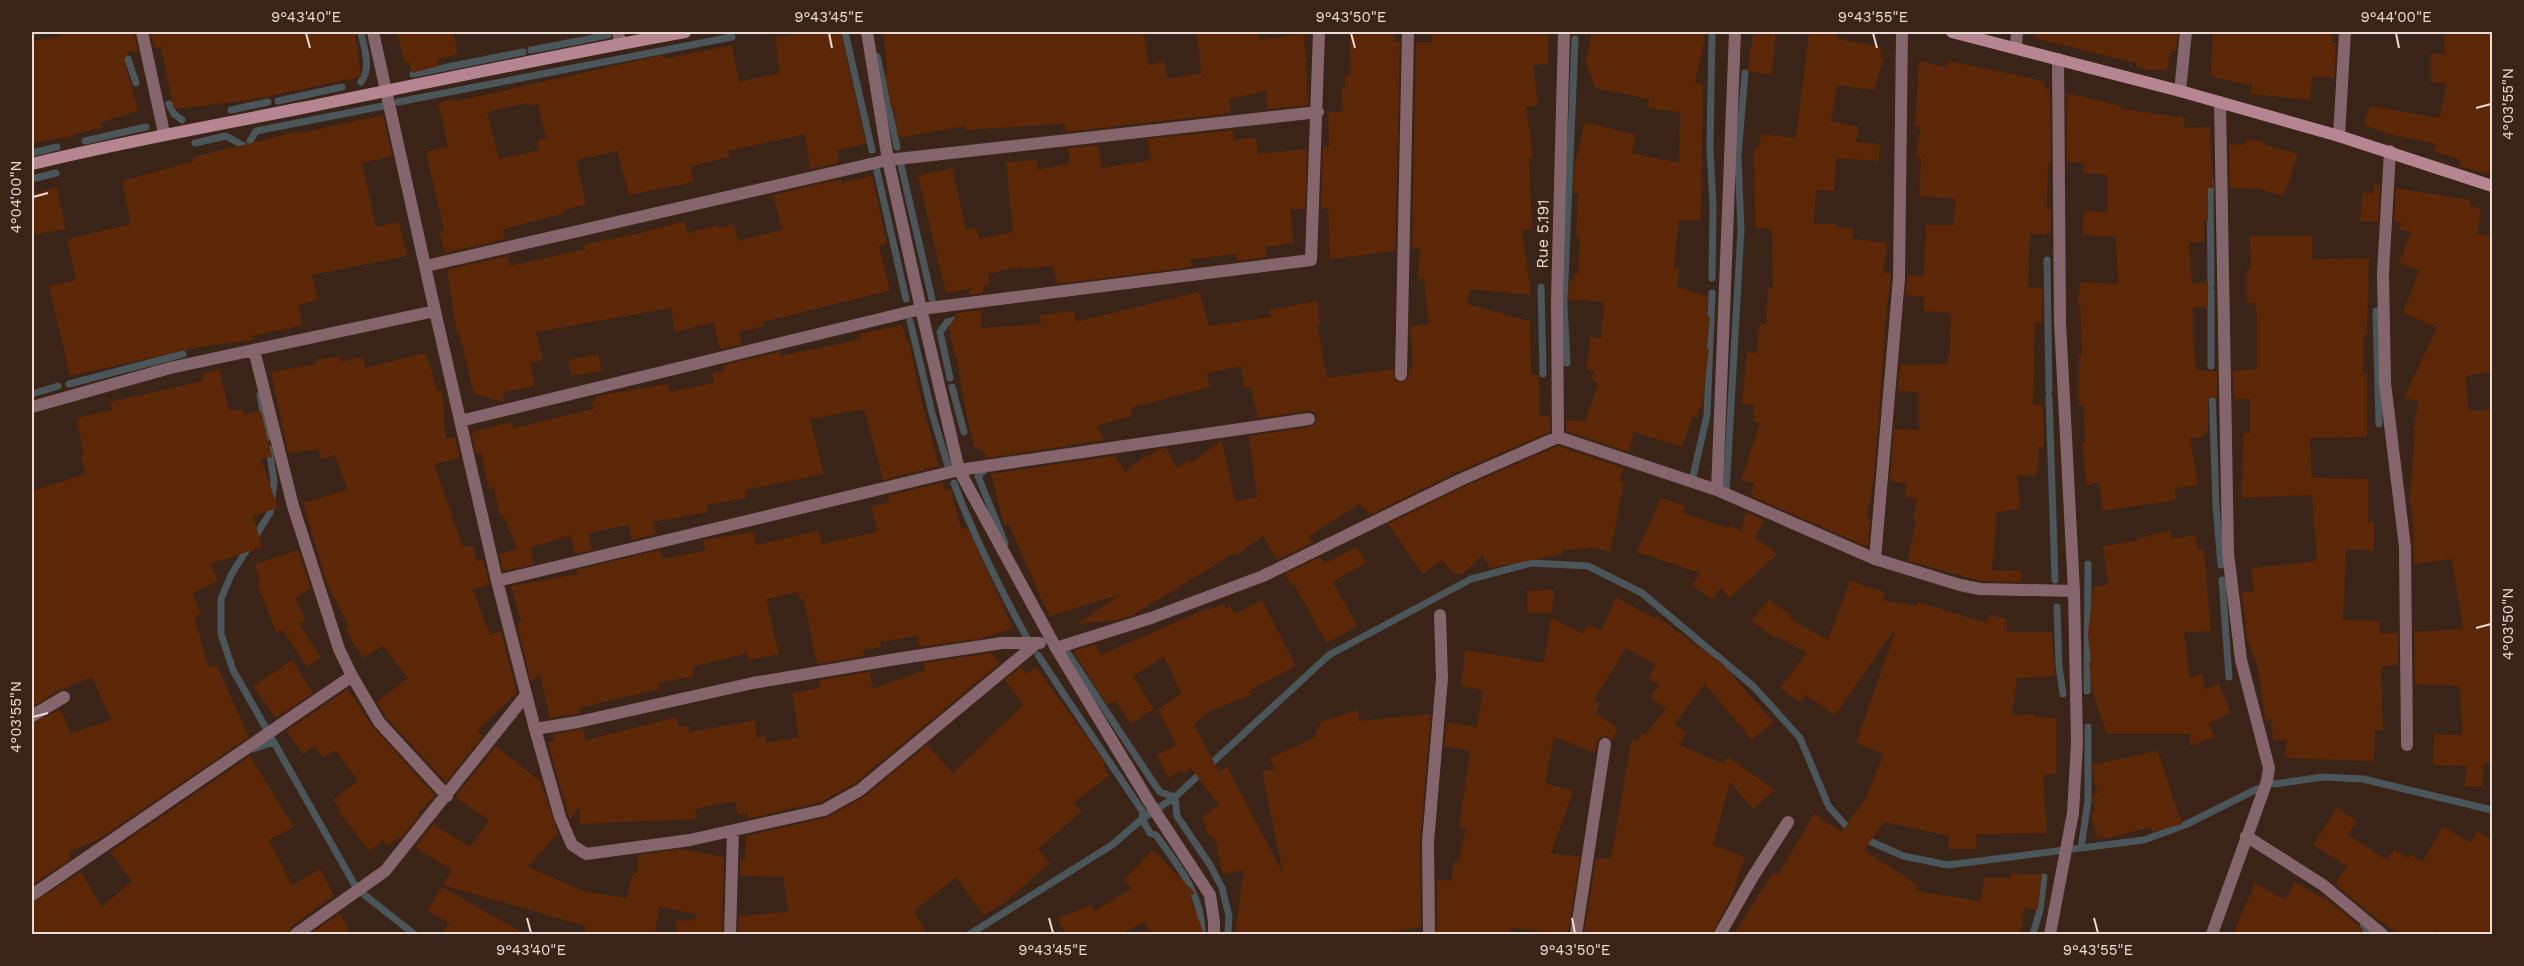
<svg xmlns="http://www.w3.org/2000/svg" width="2524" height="966" viewBox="0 0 2524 966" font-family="'Work Sans',sans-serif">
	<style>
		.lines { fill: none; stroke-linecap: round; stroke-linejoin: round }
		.stream { stroke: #4a565a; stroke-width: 7 }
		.building { fill: #5c2706; fill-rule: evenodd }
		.minor { stroke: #83656b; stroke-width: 12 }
		.tertiary { stroke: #83656b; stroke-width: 12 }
		.secondary { stroke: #b58691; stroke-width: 12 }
		.ticks { fill: none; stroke: #ebdbd3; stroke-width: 2 }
		.labels { text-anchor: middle; stroke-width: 4.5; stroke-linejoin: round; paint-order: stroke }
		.street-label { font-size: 16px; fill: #ebdbd3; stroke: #3a2317 }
		.neatline { fill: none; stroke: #ebdbd3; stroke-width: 2 }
		.ticks-label { font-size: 15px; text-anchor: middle; fill: #ebdbd3 }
	</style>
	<rect width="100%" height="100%" fill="#3a2317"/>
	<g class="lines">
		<path class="stream" d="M845,32L872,150
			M588,39L608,35
			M562,44L584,40
			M531,50L558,45
			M877,56L897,147
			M128,59L136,83
			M413,74L523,52
			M361,82C372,67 364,49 361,32
			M278,101L342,87
			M398,102L732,37
			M169,104L174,114L182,120
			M231,110L268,102
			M85,141L146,127
			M250,141L256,131L383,106
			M195,143L226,136L244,146
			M32,153L57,147
			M901,165L932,299
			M876,167L906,299
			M32,179L56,173
			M2210,180L2211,285
			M2047,260L2049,390
			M1712,278L1713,206L1710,147L1712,32
			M1541,287L1543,374
			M2211,291V366
			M2376,311L2379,424
			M910,321L932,413L948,466
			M1567,363L1564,304L1575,39
			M950,378L940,332L947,322L960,319
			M69,384L183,354
			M952,387L964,432
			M2212,389L2216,506L2221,565
			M32,394L58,386
			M260,395L267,438
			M2049,396L2055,580
			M269,449L274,481L270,513L231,575L221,599V634L233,670L357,889L414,934
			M988,467L978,476L1005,543
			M1692,481L1707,415L1712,293
			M954,483C974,537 999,587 1027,638
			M1726,493L1741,230L1738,156L1745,73
			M2222,580L2229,677
			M2057,607L2059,666L2063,694
			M1067,652L1153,782L1160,792L1175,797L1177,816L1210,865L1222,888L1229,916L1228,934
			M1038,655L1065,696
			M2087,691L2088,564
			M1065,696L1143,812L1142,819L1150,833L1156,835C1178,866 1203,895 1202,934
			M253,749L273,742
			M2275,784L2323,777L2363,779L2492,810
			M1863,838L1903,856L1948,865L2144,840L2185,825L2257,789
			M2081,848L2088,801V727
			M2363,927L2372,934
			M970,934L1112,845L1142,819L1175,797L1329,655L1471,579L1531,563L1588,566L1642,593L1754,687L1800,738L1829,807L1851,831
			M2033,934L2040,910L2044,877"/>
	</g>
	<path class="building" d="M61,32H134L138,51L127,52V56L124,57L138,111L100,123L102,128L73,134L74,136L32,143V41L62,36Z
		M150,32H355L361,77L250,100L174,109L161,47L154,48Z
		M397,32H453L458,54L437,59L439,66L412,73L409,62L405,63Z
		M814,32H841L866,144L837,150L839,163L810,169L805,134L728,151L730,157L690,166L694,182L629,195L617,151L576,160L586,204L564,210L565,213L503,229L505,239L445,253L439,231L444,230L426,152L448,146L438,103L455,99L457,101L663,55L664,59L732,45L739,82L780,73L775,37ZM527,103L528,106L538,104L546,138L537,141L539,150L499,159L487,112Z
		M896,32H1143L1149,65L1164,61L1168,79L1201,73L1197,32H1259V40L1304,34L1308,105L1267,109L1266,91L1229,99L1231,113L1066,132L1065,124L966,130L965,126L898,138L894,108H891L885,74L887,73L884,34Z
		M1350,32H1393L1394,42H1400L1395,251L1330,259L1328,208L1321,209L1323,147H1329L1328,112H1343L1342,88H1345V75H1351Z
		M1431,32H1548V64L1533,65L1538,105L1526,107L1533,158H1529L1532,229L1522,230L1531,295L1470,289L1467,304L1530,321L1531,374L1539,375V415L1550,417V432L1457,472L1370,515L1360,504L1309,536L1312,543L1277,560L1263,536L1235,556L1233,554L1131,616L1117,620L1077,624L1121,594L1051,616L1043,603L1009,524L1004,525L991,474L1115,456L1125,472L1146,455L1148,457L1158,449L1166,448L1177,468L1189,460L1191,463L1222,440L1235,501L1257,497L1249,436L1310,427L1316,423L1317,417L1313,412L1308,411L1258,418L1251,387L1244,388L1241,366L1207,373L1210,387L1130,408L1132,416L1096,426L1105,440L986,458L985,453L974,447L966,414L957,357H955L949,327L957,313L982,310L981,328L1041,324L1040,315L1074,311L1076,322L1199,292L1209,326L1271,317L1269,310L1317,301L1320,326H1317L1327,378L1393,369L1396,382H1405L1409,376V367H1413L1410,326L1429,324L1424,279H1418L1420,248L1412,249L1416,42H1432Z
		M1592,32H1706L1695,83L1703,84L1701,220H1679L1674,267L1680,269L1677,287L1708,297L1707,316L1710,317L1707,348L1709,349L1702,409L1699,408L1698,418L1693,416L1682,447L1634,432L1629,452L1566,431V420L1585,421L1599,383L1592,380L1594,371L1586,369L1591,336L1601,339L1604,302L1567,299L1570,281H1573L1574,274H1578L1580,237H1576L1578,193H1573L1574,167L1585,122L1636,135L1632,153L1679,163L1680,112L1648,108L1649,99L1595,88L1586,61Z
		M1753,32H1776L1772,75L1748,71Z
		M1809,32H1838V39L1882,47L1880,57L1884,58L1874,90L1837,85L1831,121L1859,127L1856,142L1880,144L1879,161L1836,158L1834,191L1816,190L1814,224H1836V227L1853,228V239L1887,243L1883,273H1891V278L1889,294H1888L1874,477L1867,517L1870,519L1868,547L1751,496L1754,483L1741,480L1760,423L1753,422L1755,405L1742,404L1747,352L1757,353L1760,323L1766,324L1768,287L1773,288L1772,229L1755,227L1754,148H1759L1761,134L1796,138Z
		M2035,32H2178L2176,51H2171L2167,70L2163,71L2153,69L2152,71L2136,66V63L2034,38Z
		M2213,32H2332V43H2336L2334,78L2312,77L2310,100L2250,94L2252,85L2211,77Z
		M2444,32H2493V161L2488,174L2459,166L2461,160L2433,151L2436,144L2389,134L2364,125L2370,106L2440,118L2446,83L2431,82V54H2445Z
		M1919,61L1947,67L1948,61L2027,77L2045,82V88L2050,89L2051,163H2048L2047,209H2051V233H2046V235L2030,233L2028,287L2043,289L2042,323L2035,322L2033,405H2043L2044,448L2039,447L2037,476L2017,475L2020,509L1997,512L1992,570L2021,571V582L1981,581L1908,561L1916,519L1913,518L1917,498L1905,497L1906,484L1890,481L1894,429L1919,430V392L1898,391L1900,365L1948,364V355H1950L1951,313L1924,311V297L1906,295L1907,275L1924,276L1926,225H1954L1955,199L1919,196L1921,159L1916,158L1920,132L1919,126H1915Z
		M2067,93L2121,106V109L2182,117L2185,119L2184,128L2210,127L2213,188H2208V221H2204L2205,242H2189L2192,283H2208V307H2193V342L2196,370L2217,371V398H2208V433H2203V437L2190,438L2198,485L2175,488L2176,500L2103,511L2099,482L2087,485L2082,443H2085L2084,405H2079V355H2082L2080,304H2078L2080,282L2118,284L2116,237L2082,235L2084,211L2107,212V175L2083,173L2084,162H2067Z
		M383,115L392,156L362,163L376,227L399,222L407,256L312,275L318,300L298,305L303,325L252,336L253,340L199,347L70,376L49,286L76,280L67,239L131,224L122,181L194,161L193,157L300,131L301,133Z
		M1233,130L1234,140L1256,137L1258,154L1307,149L1305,209H1290L1294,243L1265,247L1267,257L1238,261L1237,254L1190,259L1192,267L1057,284L1053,266L1022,269V266L988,274L990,284L984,286L983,293L968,295L972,288L946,293L918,176L952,168L966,229L976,228L979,239L1013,232L1006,162L1037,160L1038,170L1070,163L1068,148L1098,145L1102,168L1152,160L1147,139Z
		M2246,140L2263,141V144L2298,154L2284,196L2260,189L2230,188L2229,144L2246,145Z
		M872,176L887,244L879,246L890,290L763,322L764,326L739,332L742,344L720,349L713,322L675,332L671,308L536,332L543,360L530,363L535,386L503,392L504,402L474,394L459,332L457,333L447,271L449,269L508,256L510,266L585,249L584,244L633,235L685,221L688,233L718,225L719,228L734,224L738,241L782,230L773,195L841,179L842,183Z
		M2375,184L2380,185L2378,222L2360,221L2363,192L2373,194Z
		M57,187L65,229L32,235V194Z
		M2396,188L2470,200V206L2481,208L2477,234L2493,236V372L2466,376L2468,411L2493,409V763H2484L2482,787L2465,786L2467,766L2433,765L2434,734L2462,735L2460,686L2415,684L2414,632L2463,629L2452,559L2414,564L2413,523L2410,499L2415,431L2413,430L2419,401L2404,398L2437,327L2403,313L2419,270L2399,263L2411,232L2400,230L2401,222H2394Z
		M2250,236H2312V259L2369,258L2367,335H2363V373L2367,374V437L2310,438L2312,478L2368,479V522H2374V551L2346,549L2343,620L2380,621L2379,634L2398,633V665L2381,666L2383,730H2375L2374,761L2284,758L2287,739L2273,741L2271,719L2265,720V718L2258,668L2247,639L2242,592L2254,591L2251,568L2317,561L2312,495L2242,498L2243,433H2250V399H2234L2233,371L2257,369V315L2255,303H2247V269H2251Z
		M902,325L907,342H909L922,402L939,466L883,480L864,409L810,419L824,474L745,490L746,498L706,505L708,512L652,522L656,534L632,540L629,525L588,533L592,550L575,554L570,535L530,548L534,564L503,571L499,554L517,549L503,515L500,516L494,487L489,489L481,452L476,454L471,432L512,422L514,428L593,409L592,402L598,396L608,394L668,384L670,392L714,383L712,373L725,371L724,365L779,352L781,356L862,339L860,334Z
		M426,353L438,391L442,390L446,439L455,437L460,458L434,464L463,547L473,546L476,561L483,559L489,584L473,590L490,635L501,631L517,693L477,731L483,736L446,782L386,717L377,702L408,678L383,646L363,658L345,629L349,627L326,581L303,503L348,490L335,455L321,459L319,449L288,453L271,372L317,364L316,360L339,356L340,362L363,357L366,368Z
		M598,354L602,371L571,376L568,360Z
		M219,369L229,411L242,409L243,414L261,411L272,457L261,459L278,508L253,516L262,547L210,564L218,581L193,593L201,614L194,617L209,667L217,666L249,737L99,839L69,852L72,858L32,885V724L60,709L71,733L111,720L92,677L60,690L32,707V491L86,474L81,456L84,455L77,418L112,410L110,402L203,381L202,374Z
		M1558,446L1624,468L1619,481L1624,482L1610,552L1593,548L1562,550L1563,554L1490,568L1483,555L1464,573L1455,575L1442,560L1423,574L1388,524L1463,487Z
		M943,482L945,490H951L961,529L967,527L1013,628L983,638L920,647L917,636L880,642L881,647L863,650L865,656L817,664L804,599L800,600L798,592L766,599L779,654L749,660L748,653L692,667L694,676L659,683L660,689L578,708L580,713L550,718L540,674L531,682L517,624L521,622L511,586L578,574L577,570L660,550L662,559L705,551L703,540L753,532L756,545L819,531L822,544L877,532L872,506L890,502L888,496Z
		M1661,498L1686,506L1683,513L1728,528L1731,525L1741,532L1746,512L1764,520L1755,537L1777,554L1730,598L1721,588L1712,600L1692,585L1700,573L1637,552Z
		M2170,530L2171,539L2195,535L2198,549H2204L2211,631L2184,633L2190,678L2202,674L2205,689L2219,684L2231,713L2209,723L2215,737L2191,746L2190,734H2107L2092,690L2089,662H2091L2088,634L2093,587L2108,584L2103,546L2137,541L2136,539Z
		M1356,547L1366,563L1333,582L1357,626L1327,643L1294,584L1292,586L1285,574L1320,557L1324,564Z
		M298,550L311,588L296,597L305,621L299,623L321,658L307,667L283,630L276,632L257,584L260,583L255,564Z
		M1850,581L1885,592L1882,600L1917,606L1918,602L1987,623L1990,615L2007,619V632H2052L2055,676L2017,678L2012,715L2035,714V717L2056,718V774L2043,775L2047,833L1976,834V849H1948L1949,836L1884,822L1864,850L1918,885L1915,891L1981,901L1984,878H2010L2011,873L2042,875L2038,910L2024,908L2021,934H1734L1773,872L1778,875L1814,814L1842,832L1866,798L1884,754L1856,743L1895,632H1893L1835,715L1806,695L1800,702L1780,688L1807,653L1776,636L1775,638L1752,621L1769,599L1791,616L1789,618L1828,640Z
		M1554,590L1552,613H1528L1527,591Z
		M1616,597L1655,619L1656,616L1722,663L1773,722L1752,740L1705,684L1675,724L1687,733L1678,744L1724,764L1728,757L1775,790L1753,809L1730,782L1713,845L1745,857L1731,898L1712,934H1584L1596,858L1611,859L1632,738L1637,741L1642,733L1645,735L1666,709L1650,697L1660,684L1649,680L1655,664L1626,648L1594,700L1600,702L1596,713L1617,728L1613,741L1607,736L1601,737L1597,742L1595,753L1554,737L1545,783L1573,791L1551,854L1580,856L1568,934L1511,928L1510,934L1437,933V879L1451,881L1454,862H1459L1466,828H1459L1470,751L1444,746L1447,722L1477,727L1483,690L1461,686L1465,650L1544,663L1551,618L1583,634L1587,625L1602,630Z
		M1262,600L1296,666L1249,691L1251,695L1210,711L1194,725L1219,772L1227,767L1283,873L1262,771L1275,769L1270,758L1314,738L1321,722L1358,710L1359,721L1431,714L1420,841L1421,927L1383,934H1235L1244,870L1223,874L1216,842L1204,828L1207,826L1201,818L1219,805L1191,768L1183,773L1181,770L1169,778L1157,755L1176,745L1158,710L1181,693L1164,657L1133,676L1154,709L1131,724L1115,700L1107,705L1073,651L1095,644L1101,655L1208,608L1209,610L1224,604L1226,608L1230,606L1235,614Z
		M991,653L1000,663L855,783L821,802L747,819L748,813L738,815L735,801L695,809L697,819L580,824V806L570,819L568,814L548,742L555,741L553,734L584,729L586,740L677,717L678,727L689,726L690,732L755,720L757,738L766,736L767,743L799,737L792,693L820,688L819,680L869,672L873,689L925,670L924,663Z
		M292,660L313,693L276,718L253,687Z
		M1021,667L1026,674L1036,667L1106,764L1103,766L1109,776L1073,803L1082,811L1038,849L1050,863L1004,903L984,915L956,877L914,911L927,934H738L739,916L788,912L783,877L740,876V860H745L746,836L828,817L865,796L927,745L953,773L1023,705L1005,680Z
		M348,689L373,727L435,795L417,814L419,815L401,838L399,837L388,845L383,840L370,851L337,810L340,808L333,800L358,781L336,751L323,758L315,746L303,754L286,731Z
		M496,746L541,782L558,833L528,867L587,892L627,898L633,873L637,874L639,855L681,849L724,857L722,934H677L676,921L695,920L696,914L659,907L655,934H585V926L443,885L452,870L415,847L433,824L470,847L489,820L455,797Z
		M2158,751L2182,824L2152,832L2151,827L2104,839L2103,836L2097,838L2091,812L2094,811L2092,794L2097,793L2091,765Z
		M250,756L294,827L269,840L292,885L320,869L334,895L291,927L288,934H32V903L81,872L102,907L132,881L110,852Z
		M2337,808L2357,821L2348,835L2387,860L2394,849L2408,858L2411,854L2422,862L2443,826L2470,843L2478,831L2493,841V934H2441L2435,930L2431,934H2400L2373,916L2335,884L2347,866L2313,845Z
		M1153,850L1195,893L1190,896L1204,934H1153L1145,923H1142L1122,934H1065L1058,918L1092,905L1095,911L1132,888L1124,880Z
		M2295,882L2324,899L2325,898L2363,929L2358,934H2233L2255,883L2285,900Z
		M442,887L525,934H442L449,923L427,911Z
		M340,913L351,934H310Z"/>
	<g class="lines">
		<path class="minor" d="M142,32L164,133
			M373,32L435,311L497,581L535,729L560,817L572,845L586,854L690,840L824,810L860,790L1037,643
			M618,32L620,43
			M2016,48L2017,32
			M2180,91L2186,32
			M2339,136L2345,32
			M2390,151L2383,273L2385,383L2405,547L2407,745
			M426,266L888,160L1318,112
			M254,350L293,506L339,649L352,676L379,722L447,796
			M1401,375L1408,32
			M32,407L170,368L435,311
			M460,421L921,309L1311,260L1319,32
			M1558,437L1557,300L1564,32
			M1717,490L1735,32
			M1875,559L1899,278L1902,32
			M497,581L959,470L1309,419
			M1056,648L1151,618L1263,576L1460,480L1558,437L1717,490L1875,559L1960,585L1980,589L2074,591
			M32,716L64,697
			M535,729L578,722L753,683L896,659L1002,643H1040
			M2246,836L2323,885L2382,934
			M32,895L352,676
			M1429,933L1428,842L1442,678L1440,615
			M296,934L385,871L526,695
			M730,934L733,831
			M1576,934L1605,744
			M1720,934L1752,878L1788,822
			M2050,934L2073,813L2077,743L2074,591L2060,322L2058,59
			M2212,934L2267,781L2269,768L2241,660L2228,553L2220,102"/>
		<path class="tertiary" d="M867,32L888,160L921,309L959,470L1056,648L1151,805L1210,895L1214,922V934"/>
		<path class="secondary" d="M1952,32L2180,91L2339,136L2492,186
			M32,164C121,142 212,126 302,108C430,82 557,55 685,32"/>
	</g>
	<path class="ticks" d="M306,33L310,48M829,33L832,48M1351,33L1355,48M1873,33L1877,48M2396,33L2399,48M2476,108L2491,104M33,197L48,193M2476,628L2491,624M33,717L48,713M527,918L531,933M1049,918L1053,933M1572,918L1575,933M2094,918L2098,933"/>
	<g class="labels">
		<g class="street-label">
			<text transform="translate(1542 234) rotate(-89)" y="6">Rue 5.191</text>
		</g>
	</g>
	<rect width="2524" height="966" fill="none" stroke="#3a2317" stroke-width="66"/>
	<rect x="33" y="33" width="2458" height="900" class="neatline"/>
	<g class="ticks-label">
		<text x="306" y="22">9°43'40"E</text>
		<text x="829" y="22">9°43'45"E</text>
		<text x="1351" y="22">9°43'50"E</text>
		<text x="1873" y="22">9°43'55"E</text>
		<text x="2396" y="22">9°44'00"E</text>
		<text transform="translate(2508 104) rotate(-90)" y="5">4°03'55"N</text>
		<text transform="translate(16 197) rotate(-90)" y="5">4°04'00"N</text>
		<text transform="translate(2508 624) rotate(-90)" y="5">4°03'50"N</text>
		<text transform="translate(16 717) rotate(-90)" y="5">4°03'55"N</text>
		<text x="531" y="955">9°43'40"E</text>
		<text x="1053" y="955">9°43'45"E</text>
		<text x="1575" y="955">9°43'50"E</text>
		<text x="2098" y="955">9°43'55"E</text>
	</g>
</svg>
